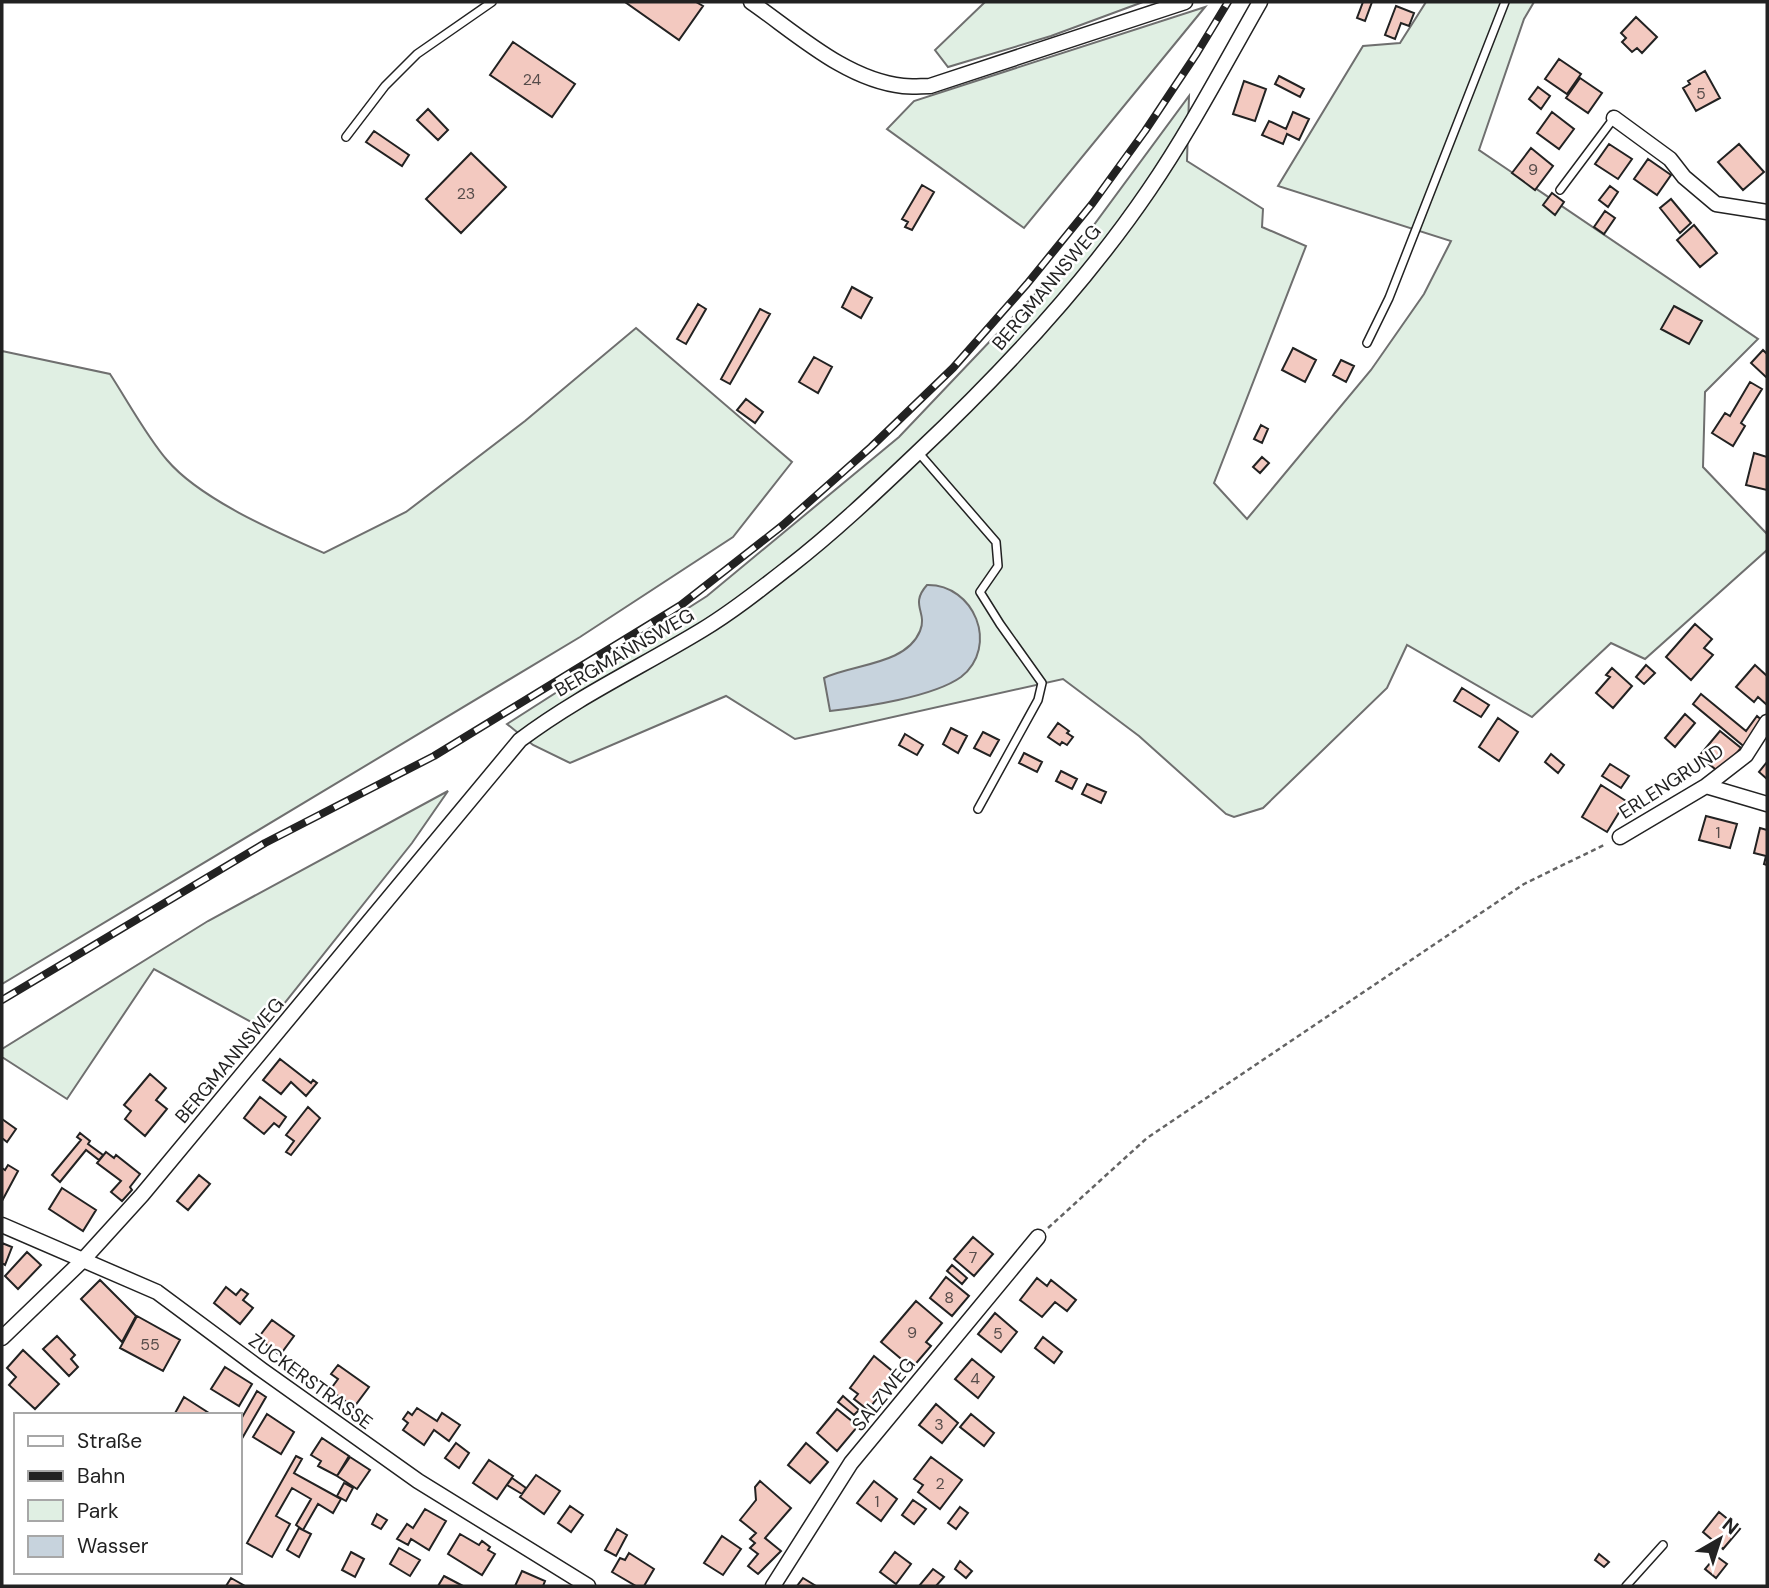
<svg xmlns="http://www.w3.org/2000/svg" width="1769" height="1588" viewBox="0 0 1769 1588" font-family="'DM Sans',sans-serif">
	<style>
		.green { fill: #e0efe3; stroke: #6f6f6f; stroke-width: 2 }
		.water { fill: #c7d3dd; stroke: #6f6f6f; stroke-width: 2 }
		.building { fill: #f3c9c0; stroke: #222; stroke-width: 2 }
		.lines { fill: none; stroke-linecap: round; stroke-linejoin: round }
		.lane-casing { stroke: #222; stroke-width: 10 }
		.street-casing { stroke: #222; stroke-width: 17 }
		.path { stroke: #646464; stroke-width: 2.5; stroke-dasharray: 5 3.5; stroke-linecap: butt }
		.lane { stroke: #fff; stroke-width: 7 }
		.street { stroke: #fff; stroke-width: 14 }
		.rail-casing { stroke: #222; stroke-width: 8 }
		.rail { stroke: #fff; stroke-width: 5; stroke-dasharray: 16; stroke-linecap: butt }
		.labels { text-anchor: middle; stroke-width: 5; stroke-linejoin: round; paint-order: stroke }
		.number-label { font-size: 16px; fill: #564c4a }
		.street-label { font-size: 19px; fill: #222; stroke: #fff }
	</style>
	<rect width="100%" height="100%" fill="#fff"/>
	<path class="green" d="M985,2H1143L1051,36L948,67L935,50Z
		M1426,2H1534L1524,19L1479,150L1758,339L1705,392L1703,467L1767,534V550L1645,659L1611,643L1532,717L1407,645L1387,688L1263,808L1234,817L1226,814L1139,736L1063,679L795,739L726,696L570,763L533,745L507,724L707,596L899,437L1071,256L1189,96L1187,161L1263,209L1262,227L1306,246L1214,483L1247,519L1371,370L1424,294L1451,241L1278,186L1363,46L1400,43Z
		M1205,7L1024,228L887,129L914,101Z
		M636,328L792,462L733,537L580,637L2,984V351L110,374C127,400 147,437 167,460C200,499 276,532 324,553L406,512L525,421Z
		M448,791L412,843L264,1029L154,969L67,1099L2,1057V1049L208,921Z"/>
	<path class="water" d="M927,585C974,584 1000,646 961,677C933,697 865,707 830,711L824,678C853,664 906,665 920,631C928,612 909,605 927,585Z"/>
	<path class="building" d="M625,2H696L703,6L679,40Z
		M1363,2H1372L1365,21L1357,18Z
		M1396,6L1414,13L1409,26L1401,23L1395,39L1385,35Z
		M1636,17L1657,37L1642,53L1637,48L1632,52L1622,42L1626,38L1621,33Z
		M513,42L575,84L552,117L490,75Z
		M1559,59L1581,74L1567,94L1545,79Z
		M1705,71L1720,98L1696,111L1683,88L1690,84L1688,81Z
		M1279,76L1304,89L1300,97L1275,84Z
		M1580,78L1602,93L1588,113L1566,98Z
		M1244,81L1266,89L1255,121L1233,114Z
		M1538,87L1550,96L1541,109L1529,99Z
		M428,109L448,130L438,140L417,120Z
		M1293,112L1309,119L1299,140L1287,134L1283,144L1262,135L1269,121L1286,129Z
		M1552,112L1574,129L1559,149L1537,133Z
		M374,131L409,155L402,166L366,142Z
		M1609,144L1632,159L1618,179L1595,164Z
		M1739,144L1764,172L1743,190L1718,162Z
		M1531,148L1553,166L1535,190L1512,173Z
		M471,153L506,187L461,233L426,199Z
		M1648,159L1671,175L1657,195L1634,179Z
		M922,185L934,192L912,230L905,227L908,222L902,219Z
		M1610,186L1618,192L1608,207L1599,200Z
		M1552,193L1564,202L1555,215L1543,205Z
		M1671,199L1691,223L1680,233L1660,208Z
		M1605,211L1615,218L1604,234L1594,227Z
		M1694,225L1717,253L1700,267L1677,240Z
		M852,287L872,298L861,318L842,307Z
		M698,304L706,309L686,344L677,339Z
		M1674,306L1702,321L1689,344L1661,329Z
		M760,309L770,314L730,384L721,379Z
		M1293,348L1316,360L1305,382L1282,370Z
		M1763,350L1767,354V378L1751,363Z
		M814,357L832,367L818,393L799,382Z
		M1341,360L1354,366L1346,382L1333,375Z
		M1750,382L1762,389L1741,423L1745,426L1733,446L1712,433L1725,413L1730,416Z
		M746,399L763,412L755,423L737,410Z
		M1261,425L1268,429L1262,443L1254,439Z
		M1754,453L1767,457V490L1746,485Z
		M1262,457L1269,463L1260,473L1253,467Z
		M1695,624L1712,639L1704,648L1713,655L1691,680L1666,657Z
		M1646,665L1655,673L1644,684L1636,677Z
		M1755,665L1767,676V705L1758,697L1754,702L1736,687Z
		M1612,668L1632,686L1613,708L1596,693L1610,677L1606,675Z
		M1462,688L1489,705L1481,717L1454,701Z
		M1701,694L1746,731L1757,716L1765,723L1747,749L1693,704Z
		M1685,714L1695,723L1675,747L1665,738Z
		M1498,718L1518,732L1499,761L1479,747Z
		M1058,723L1069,731L1067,733L1073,737L1067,745L1062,742L1060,745L1048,737Z
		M951,728L967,736L958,753L943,744Z
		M1720,731L1741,748L1720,773L1699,756Z
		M983,732L999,740L990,756L974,748Z
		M905,734L923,745L917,755L899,745Z
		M1024,753L1042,762L1037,772L1019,763Z
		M1551,754L1564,765L1558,773L1545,762Z
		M1767,762V779L1759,772Z
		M1610,764L1629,776L1621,788L1602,776Z
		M1061,771L1077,779L1072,789L1056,781Z
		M1087,784L1106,792L1101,803L1082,794Z
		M1601,785L1626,801L1607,832L1582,817Z
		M1706,816L1737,824L1730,848L1699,840Z
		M1760,828L1767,830V865L1764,864L1766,856L1754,853Z
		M280,1059L311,1083L313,1080L317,1083L306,1096L291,1082L281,1094L263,1080Z
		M150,1074L166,1088L156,1100L167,1109L145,1136L125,1119L131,1111L124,1105Z
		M260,1097L286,1117L279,1127L274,1123L264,1134L244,1118Z
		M308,1107L320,1118L291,1155L286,1152L294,1141L286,1135Z
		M2,1119L16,1129L7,1142L2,1138Z
		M80,1133L90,1141L88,1144L103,1155L99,1160L86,1150L60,1182L52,1175L81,1140L77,1137Z
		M106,1152L114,1158L116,1155L140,1174L130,1187L132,1190L122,1201L111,1192L121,1181L97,1163Z
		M8,1165L18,1171L2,1201V1168L5,1170Z
		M199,1175L210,1184L188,1210L177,1201Z
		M62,1188L96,1210L83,1231L49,1209Z
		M973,1237L993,1254L974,1276L954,1259Z
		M2,1243L12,1247L5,1265L2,1263Z
		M27,1252L41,1265L18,1289L5,1276Z
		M952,1265L967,1278L962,1284L947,1271Z
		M946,1277L969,1296L952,1316L930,1298Z
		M1037,1278L1047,1286L1051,1280L1076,1300L1067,1311L1055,1302L1042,1317L1020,1300Z
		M100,1280L136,1316L122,1342L81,1299Z
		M226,1287L236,1295L241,1289L248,1294L243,1300L253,1308L240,1324L214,1303Z
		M916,1301L942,1323L926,1342L931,1346L912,1368L881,1342Z
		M995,1313L1017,1332L1001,1352L978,1334Z
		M137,1316L180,1340L163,1371L120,1348Z
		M272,1320L294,1336L280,1355L258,1338Z
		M57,1336L75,1355L71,1359L78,1367L69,1376L43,1349Z
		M1043,1337L1062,1352L1054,1363L1035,1348Z
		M23,1350L59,1384L35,1409L9,1385L16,1377L7,1368Z
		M874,1356L896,1374L868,1410L854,1399L858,1394L850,1388Z
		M972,1359L994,1377L978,1398L955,1379Z
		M338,1365L369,1387L354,1407L330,1390L338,1379L331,1374Z
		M225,1367L252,1384L239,1406L211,1389Z
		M257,1391L266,1397L240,1442V1421Z
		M843,1396L859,1410L854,1415L838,1402Z
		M184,1397L212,1415H174Z
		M936,1404L958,1423L942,1443L919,1425Z
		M417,1408L437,1421L442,1413L460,1425L449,1441L434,1430L424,1445L403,1430L408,1423L403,1419L408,1412L412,1415Z
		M837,1409L858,1426L837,1451L817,1433Z
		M267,1414L294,1432L281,1454L253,1437Z
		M971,1414L994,1433L984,1446L960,1427Z
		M322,1438L349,1456L337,1476L318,1466L321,1461L311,1455Z
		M456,1443L469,1453L459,1468L445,1458Z
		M806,1443L828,1462L810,1483L788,1465Z
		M296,1456L302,1459L294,1473L341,1499L333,1513L318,1504L303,1530L296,1525L311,1499L292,1488L276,1516L290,1524L272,1557L247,1543Z
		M350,1457L370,1470L357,1489L337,1476Z
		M931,1457L962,1480L940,1509L918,1492L923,1485L914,1479Z
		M489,1460L513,1476L497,1499L473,1483Z
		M536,1475L560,1491L544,1514L520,1497Z
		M512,1478L526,1488L522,1494L507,1485Z
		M760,1481L791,1508L765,1538L781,1551L758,1574L748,1566L758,1554L750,1548L755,1543L750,1539L756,1533L740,1520L756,1500L755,1487Z
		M874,1481L897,1499L881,1521L857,1503Z
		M344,1483L353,1488L346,1501L337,1496Z
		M913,1500L926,1509L914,1524L902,1515Z
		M570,1506L583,1515L571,1532L558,1523Z
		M960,1507L968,1513L956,1529L948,1523Z
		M425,1509L446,1521L429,1550L411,1539L408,1545L397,1539L407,1524L413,1528Z
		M1719,1512L1740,1529L1723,1549L1703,1532Z
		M377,1514L387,1520L381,1529L372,1524Z
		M299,1528L311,1534L299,1557L287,1550Z
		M617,1529L627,1535L616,1556L605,1550Z
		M460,1534L479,1545L482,1541L490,1547L488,1550L495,1554L482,1575L448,1554Z
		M722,1536L741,1549L723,1575L704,1563Z
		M399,1548L420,1560L410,1576L390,1564Z
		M351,1552L364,1559L355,1577L342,1570Z
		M895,1552L911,1564L896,1584L880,1572Z
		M629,1553L654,1569L644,1586H636L612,1572L620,1558L625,1560Z
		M1599,1554L1609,1562L1604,1567L1595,1560Z
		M1716,1556L1727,1564L1716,1578L1705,1569Z
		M960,1561L972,1571L966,1578L955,1569Z
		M933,1569L944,1577L936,1586H919Z
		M522,1571L545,1581L543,1586H515Z
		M444,1576L463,1586H438Z
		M231,1578L245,1586H226Z
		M803,1578L816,1586H797Z"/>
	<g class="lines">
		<g class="lane-casing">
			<path id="lane" d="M346,137L385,86L417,54L492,2
				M1560,190L1614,118
				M1367,343L1389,298L1505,2
				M918,452L996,542L998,566L980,592L1000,624L1042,683L1038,700L978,809
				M1626,1586L1663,1545"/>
		</g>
		<g class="street-casing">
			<path id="street" d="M751,2C796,33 846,80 903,86C912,87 921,86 930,86L1185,2
				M1614,118L1670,159L1684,177L1716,204L1767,212
				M1706,786L1767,804
				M1620,837L1706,786L1746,755L1767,722
				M2,1225L157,1292L262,1370L418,1481L588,1586
				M2,1338L82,1261L142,1195L520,740C577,697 641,667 702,630C732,612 761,589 789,567C834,532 875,493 916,454C1001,374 1083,287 1149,190C1190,130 1224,65 1260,2
				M773,1586L851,1463L1038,1237"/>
		</g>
		<path class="path" d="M1048,1228L1147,1138L1524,884L1606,844"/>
		<use href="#lane" class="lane"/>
		<use href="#street" class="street"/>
		<g class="rail-casing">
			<path id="rail" d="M2,1000L265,843L434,756L681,605L783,525L871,447L953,368L1027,284L1092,204L1145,131L1197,53L1228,2"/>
		</g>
		<use href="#rail" class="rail"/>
	</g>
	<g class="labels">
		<g class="number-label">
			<text x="532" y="85">24</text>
			<text x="1701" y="99">5</text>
			<text x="1533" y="175">9</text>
			<text x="466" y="199">23</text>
			<text x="1718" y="838">1</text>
			<text x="973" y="1263">7</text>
			<text x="949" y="1303">8</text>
			<text x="912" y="1338">9</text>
			<text x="998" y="1339">5</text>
			<text x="150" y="1350">55</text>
			<text x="975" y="1384">4</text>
			<text x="939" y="1430">3</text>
			<text x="940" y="1489">2</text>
			<text x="877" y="1507">1</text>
		</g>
		<g class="street-label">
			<text transform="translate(1046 287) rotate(-50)" y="7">BERGMANNSWEG</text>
			<text transform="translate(624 652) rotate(-30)" y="7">BERGMANNSWEG</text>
			<text transform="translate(1671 781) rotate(-33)" y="7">ERLENGRUND</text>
			<text transform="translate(229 1060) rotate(-50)" y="7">BERGMANNSWEG</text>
			<text transform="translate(311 1381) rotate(36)" y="7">ZUCKERSTRASSE</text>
			<text transform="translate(883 1394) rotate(-51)" y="7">SALZWEG</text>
		</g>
	</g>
	<rect width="1769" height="1588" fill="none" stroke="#222222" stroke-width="7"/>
	<rect x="14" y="1413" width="228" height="161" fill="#ffffff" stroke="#a7a7a7" stroke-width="2"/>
	<rect x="28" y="1436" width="35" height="10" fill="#ffffff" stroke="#a7a7a7" stroke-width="2"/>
	<text x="77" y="1448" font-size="21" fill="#222222">Straße</text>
	<rect x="28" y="1471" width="35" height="10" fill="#222222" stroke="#a7a7a7" stroke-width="2"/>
	<text x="77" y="1483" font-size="21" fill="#222222">Bahn</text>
	<rect x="28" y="1500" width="35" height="21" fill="#e0efe3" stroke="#a7a7a7" stroke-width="2"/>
	<text x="77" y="1518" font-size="21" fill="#222222">Park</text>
	<rect x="28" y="1536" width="35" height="21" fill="#c7d3dd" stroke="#a7a7a7" stroke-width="2"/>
	<text x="77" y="1553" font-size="21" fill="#222222">Wasser</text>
	<g transform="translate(1720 1539) rotate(39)" stroke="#ffffff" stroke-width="5" paint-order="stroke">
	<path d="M0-5L12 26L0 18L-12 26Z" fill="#222222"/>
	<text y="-10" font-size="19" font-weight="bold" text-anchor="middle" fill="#222222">N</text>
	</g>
</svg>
